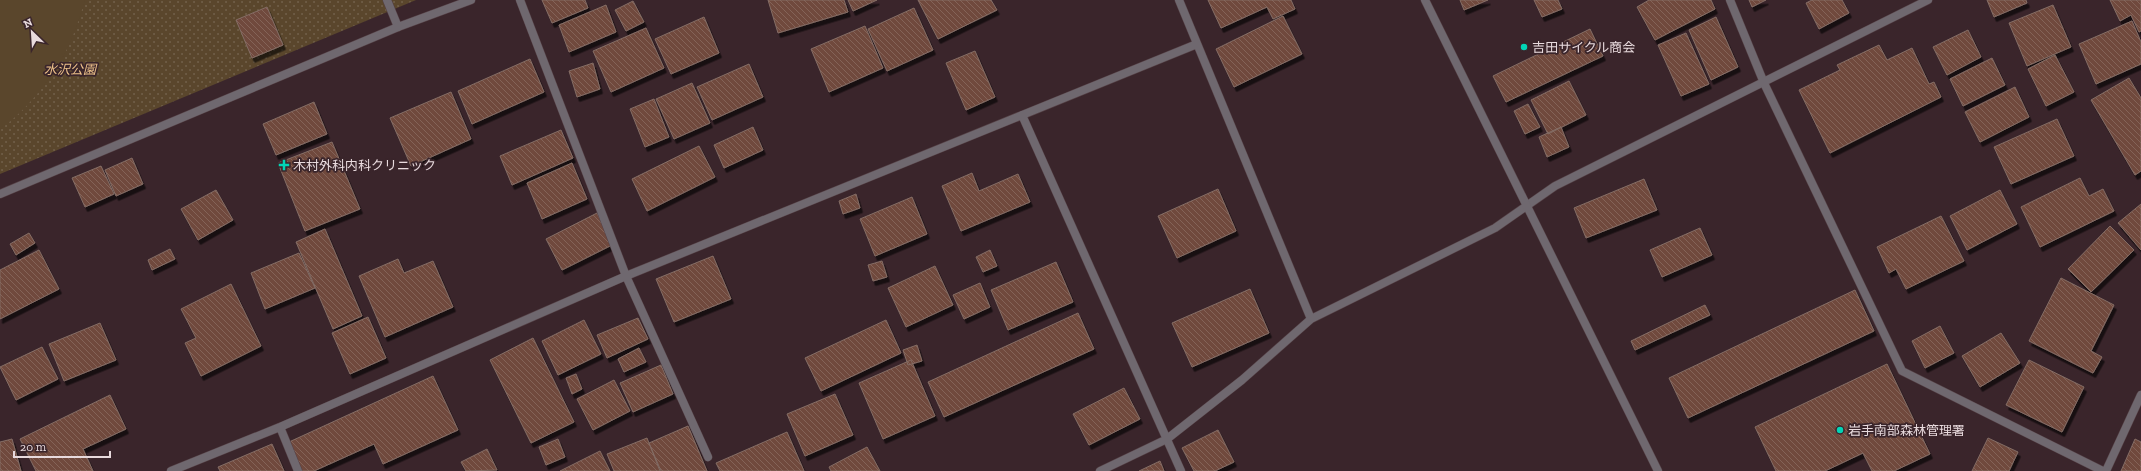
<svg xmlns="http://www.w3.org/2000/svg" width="2141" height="471" viewBox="0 0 2141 471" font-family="'Zilla Slab','Noto Sans JP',serif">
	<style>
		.park { fill: url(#park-dots) }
		.pitch { fill: #5a462c }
		.building { fill: url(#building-back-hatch); stroke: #846d65; filter: url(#shadow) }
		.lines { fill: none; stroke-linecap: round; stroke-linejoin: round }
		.service-casing { stroke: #564247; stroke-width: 9 }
		.minor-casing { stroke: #564247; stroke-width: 9 }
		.tertiary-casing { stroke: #564247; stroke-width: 9 }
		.service { stroke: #6f686f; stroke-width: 8 }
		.minor { stroke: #6f686f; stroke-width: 8 }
		.tertiary { stroke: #6f686f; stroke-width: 8 }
		.poi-dot { fill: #02d5b6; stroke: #3a252b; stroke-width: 1.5 }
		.labels { text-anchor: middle; stroke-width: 3.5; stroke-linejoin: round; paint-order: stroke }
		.poi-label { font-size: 13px; fill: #e8dadd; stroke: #3a252b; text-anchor: start }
		.park-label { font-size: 13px; font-style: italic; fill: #edc18a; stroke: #3a252b }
	</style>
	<defs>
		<pattern id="park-dots" width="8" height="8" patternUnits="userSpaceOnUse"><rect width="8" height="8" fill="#5a462c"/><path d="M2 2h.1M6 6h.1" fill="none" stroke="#72604a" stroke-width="1.8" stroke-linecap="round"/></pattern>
		<pattern id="building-back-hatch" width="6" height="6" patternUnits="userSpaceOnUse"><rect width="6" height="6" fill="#70493d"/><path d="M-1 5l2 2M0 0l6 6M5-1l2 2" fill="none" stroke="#846359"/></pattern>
		<filter id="shadow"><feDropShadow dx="2.5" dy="4.5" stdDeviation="0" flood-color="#0009"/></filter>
	</defs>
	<rect width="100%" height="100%" fill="#3a252b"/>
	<path class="park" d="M0,0H416L0,174Z"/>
	<path class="pitch" d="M0,0H85C81,13 77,26 72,38C59,70 28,110 0,129Z"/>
	<path class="building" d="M542,0H585L588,8L552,23Z
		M768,0H844L848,12L778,33Z
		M848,0H877L853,11Z
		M918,0H991L997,10L938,39Z
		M1208,0H1291L1295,9L1273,19L1267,7L1221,28Z
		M1460,0H1488L1464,10Z
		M1534,0H1558L1562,9L1542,17Z
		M1649,0H1711L1715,9L1655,40L1637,7Z
		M1749,0H1766L1752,7Z
		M1812,0H1842L1849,13L1819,29L1806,3Z
		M1987,0H2026L2027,3L1994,17Z
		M2110,0H2141V31L2139,32L2131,15L2120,21Z
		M633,1L644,22L626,31L615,10Z
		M606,5L616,32L569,52L559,25Z
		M2053,5L2071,47L2027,66L2009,23Z
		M267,7L283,45L252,58L236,20Z
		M914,8L933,50L887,71L868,29Z
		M1283,16L1302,54L1234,87L1216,49Z
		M704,17L719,53L671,74L655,39Z
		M1716,17L1738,67L1711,80L1689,30Z
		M2132,21L2141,42V64L2096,84L2079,44Z
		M865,26L883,68L829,92L811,49Z
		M646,28L664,68L611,92L593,51Z
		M1590,29L1603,56L1506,102L1493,76Z
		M1968,30L1981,57L1947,75L1933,47Z
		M1686,33L1709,84L1681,96L1658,45Z
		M1879,45L1887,60L1912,48L1929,84L1934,82L1941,97L1830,153L1799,90L1840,70L1837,65Z
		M975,51L995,97L966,110L946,63Z
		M2055,55L2074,92L2046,106L2028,69Z
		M1992,58L2005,85L1963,106L1950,79Z
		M530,59L544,92L472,124L458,91Z
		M593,63L600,89L577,97L569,71Z
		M749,64L763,97L712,120L697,87Z
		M2129,78L2141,98V171L2135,175L2091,100Z
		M1569,81L1586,115L1548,134L1531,100Z
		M692,83L710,123L674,139L656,99Z
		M2015,87L2029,117L1980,142L1965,112Z
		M451,92L471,139L411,166L390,118Z
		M654,99L669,137L645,147L630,109Z
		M314,102L327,134L276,155L263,124Z
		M1528,104L1540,127L1525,134L1514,111Z
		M2057,119L2074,156L2011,184L1994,147Z
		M753,127L763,150L724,168L714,145Z
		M1561,127L1569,147L1547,157L1539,137Z
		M561,130L573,158L512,185L500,156Z
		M332,142L360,209L305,231L278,163Z
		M699,146L715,177L647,211L632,179Z
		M132,158L143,184L116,196L105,170Z
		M572,163L587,199L542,219L527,183Z
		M101,166L114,194L85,207L72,178Z
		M972,173L979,191L1018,174L1030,202L961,231L942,186Z
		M2080,178L2089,196L2103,189L2114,211L2040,247L2021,207Z
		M1644,179L1657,210L1586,238L1574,208Z
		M1218,189L1236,231L1177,258L1158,216Z
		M216,190L233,220L198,240L181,209Z
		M2000,190L2017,224L1967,250L1950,216Z
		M856,194L860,208L843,214L839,201Z
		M912,197L927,234L875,256L860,219Z
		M2141,204V250L2118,223Z
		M597,213L612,245L562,270L546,239Z
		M1941,216L1964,261L1906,289L1896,269L1889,273L1877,247Z
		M2110,226L2134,250L2091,292L2068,269Z
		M1700,228L1712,255L1662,277L1650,250Z
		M325,229L362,316L333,329L296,242Z
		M29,233L35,243L16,255L10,244Z
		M170,249L175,259L152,270L148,260Z
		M39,250L59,289L0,319V270Z
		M990,250L997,266L983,272L976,257Z
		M299,253L315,288L265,309L251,273Z
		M713,256L731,299L674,322L656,279Z
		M398,259L404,273L433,261L453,307L385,337L359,276Z
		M882,261L887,277L873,281L868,265Z
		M1056,262L1073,302L1008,330L991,290Z
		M935,266L953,305L906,327L888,288Z
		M2061,278L2114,305L2091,351L2102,357L2093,373L2029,341Z
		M980,283L990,307L964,319L953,295Z
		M231,284L261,346L201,376L185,343L196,338L181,309Z
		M1250,289L1269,333L1192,367L1172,323Z
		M1855,290L1874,331L1688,418L1669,378Z
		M1705,305L1710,315L1635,350L1631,341Z
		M1078,313L1094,349L944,417L928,382Z
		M368,317L386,358L350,374L332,333Z
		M638,318L648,339L607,358L597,335Z
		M584,320L601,354L558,375L542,341Z
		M886,320L901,353L821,391L805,358Z
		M100,323L116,360L64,381L49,344Z
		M1940,326L1954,353L1925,368L1912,341Z
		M2001,333L2020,363L1980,387L1962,356Z
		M533,338L574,422L531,443L490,360Z
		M917,345L922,361L908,365L903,350Z
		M42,347L58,379L16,400L0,367Z
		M639,348L646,362L624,372L618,359Z
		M911,360L935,416L883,439L859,383Z
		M2029,360L2084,387L2062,432L2006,405Z
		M1887,364L1930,454L1894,471H1872L1863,453L1825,471H1776L1755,427Z
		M661,365L673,394L633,412L620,383Z
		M576,374L582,389L572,394L566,378Z
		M433,376L458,430L383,464L374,444L314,471H302L289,442Z
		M614,380L630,411L593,430L577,399Z
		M1124,388L1140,419L1089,445L1073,414Z
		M835,394L853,435L805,456L787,414Z
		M110,395L126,429L83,449L93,471H36L20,439Z
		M688,426L707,471H661L649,443Z
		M1218,430L1234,462L1215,471H1194L1182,448Z
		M787,432L804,471H720L716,463Z
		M647,438L660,471H614L607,454Z
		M1988,438L2018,452L2009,471H1972Z
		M12,439L21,471H0V442Z
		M558,439L565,457L546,465L539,447Z
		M2135,439L2141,442V471H2121Z
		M272,444L284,471H220L218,467Z
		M867,447L880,471H831L829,467Z
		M487,449L497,470L466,471L461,462Z
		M600,451L610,471H560Z
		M1160,461L1164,471H1139Z"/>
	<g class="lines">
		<g class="service-casing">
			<path id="service" d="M387,0L398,27"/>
		</g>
		<g class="minor-casing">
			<path id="minor" d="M520,0L626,276L708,457
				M1179,0L1311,319
				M1730,0L1764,83L1902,371L2103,471
				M1022,115L1181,471
				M0,194L398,27L471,0
				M280,427L298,471
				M171,471L280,427L626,276L1197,44
				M1100,471L1167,439L1242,380L1311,319L1495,228L1555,186L1928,0
				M2106,471L2141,395"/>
		</g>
		<g class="tertiary-casing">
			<path id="tertiary" d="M1425,0L1658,471"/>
		</g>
		<use href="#service" class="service"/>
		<use href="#minor" class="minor"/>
		<use href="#tertiary" class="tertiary"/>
	</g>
	<g class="poi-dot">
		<circle cx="1524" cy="47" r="4"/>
		<path d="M282 159h4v4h4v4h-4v4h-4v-4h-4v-4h4z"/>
		<circle cx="1840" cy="430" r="4"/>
	</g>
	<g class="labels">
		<g class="poi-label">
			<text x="1532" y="52">吉田サイクル商会</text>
			<text x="293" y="170">木村外科内科クリニック</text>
			<text x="1848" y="435">岩手南部森林管理署</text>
		</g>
		<g class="park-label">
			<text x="70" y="74">水沢公園</text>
		</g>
	</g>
	<g transform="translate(32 32) rotate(335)" stroke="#3a252b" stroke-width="3" paint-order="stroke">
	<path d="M0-3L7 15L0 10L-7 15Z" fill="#e8dadd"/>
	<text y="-6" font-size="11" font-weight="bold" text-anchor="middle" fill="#e8dadd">N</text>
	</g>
	<path d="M14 451v6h96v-6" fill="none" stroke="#e8dadd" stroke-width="2"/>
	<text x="20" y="451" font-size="12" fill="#e8dadd" stroke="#3a252b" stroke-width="3" paint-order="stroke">20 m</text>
</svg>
